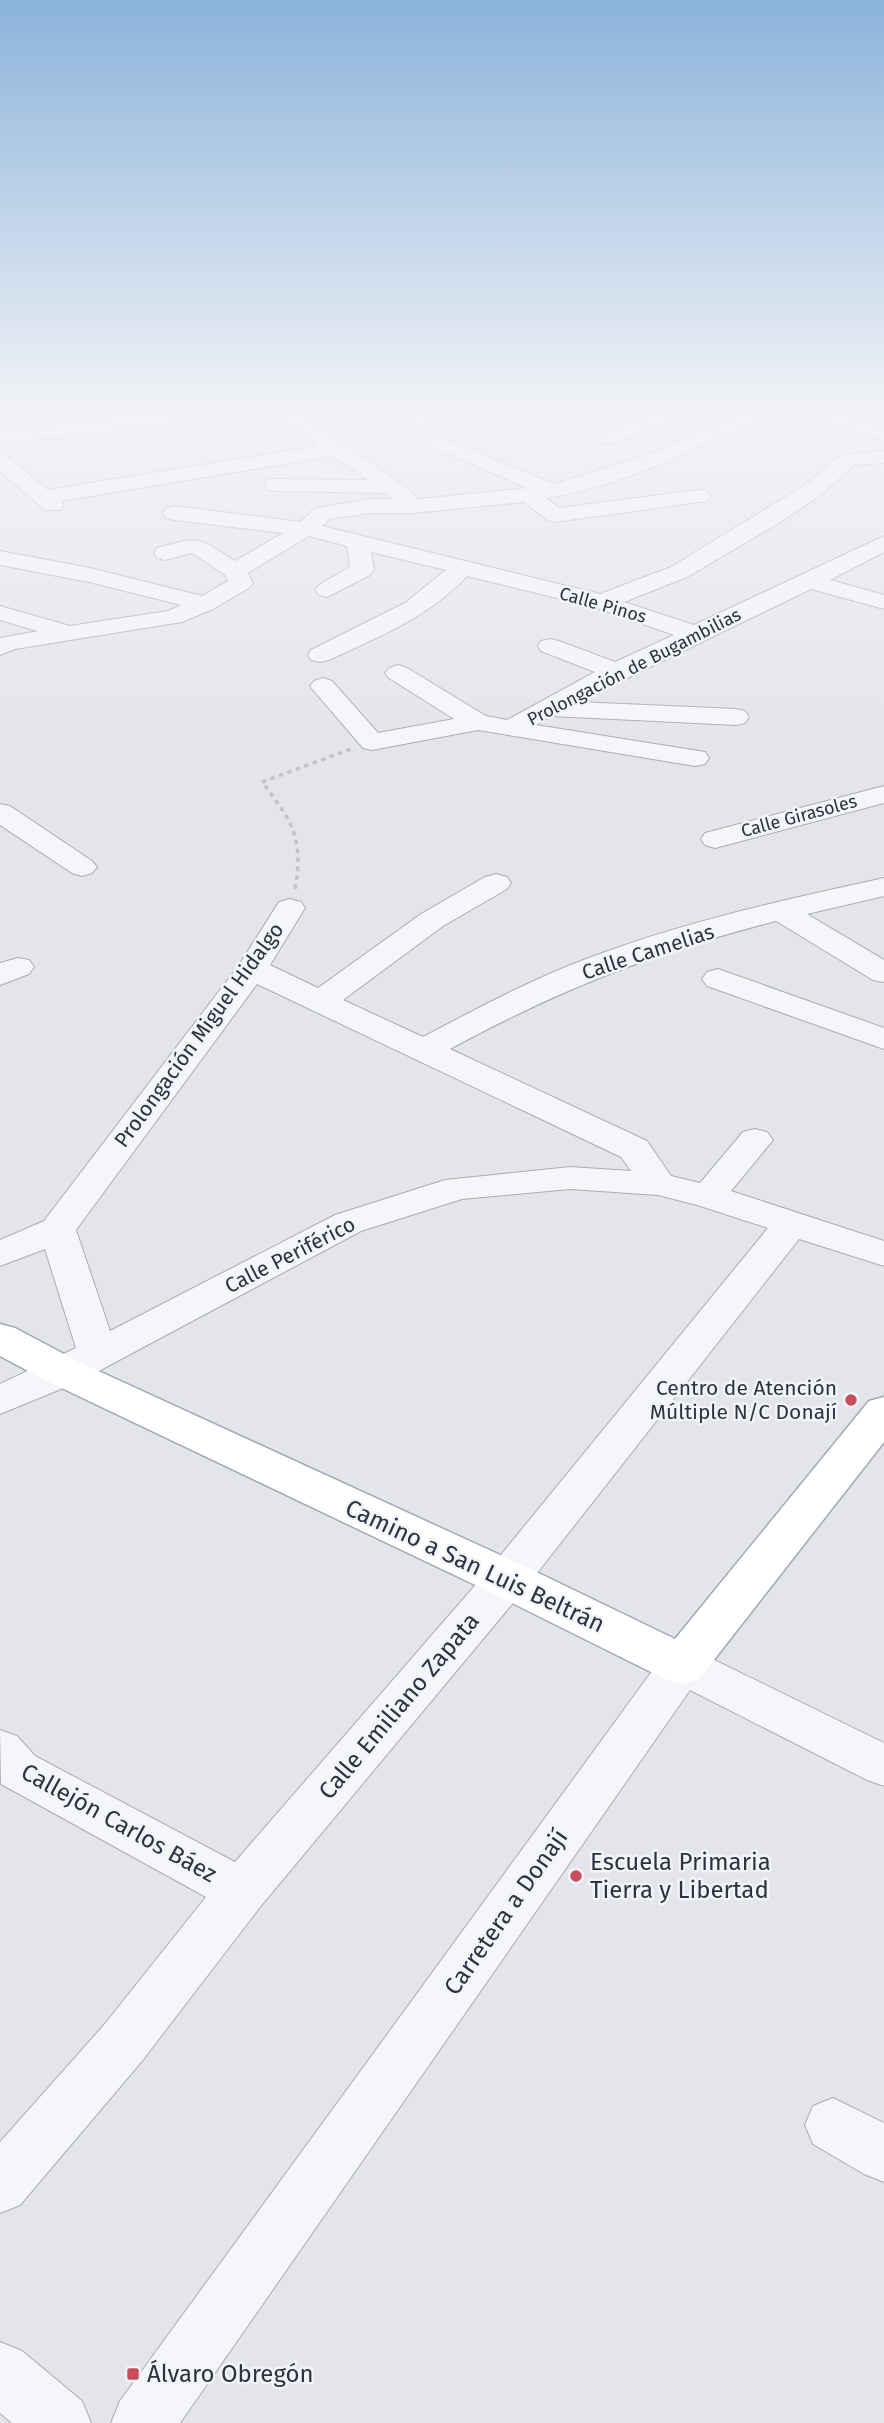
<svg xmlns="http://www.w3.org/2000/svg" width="884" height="2423" viewBox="0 0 884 2423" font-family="'Fira Sans',sans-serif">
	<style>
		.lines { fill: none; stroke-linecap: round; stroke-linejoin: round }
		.minor-casing { stroke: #a8acb4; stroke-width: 2 }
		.major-casing { stroke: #a2a9b5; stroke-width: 3 }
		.path { stroke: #c0c3c9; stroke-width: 3.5; stroke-dasharray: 4.5 4.5; stroke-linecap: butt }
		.minor { fill: #f5f6f9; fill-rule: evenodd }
		.major { fill: #fff; fill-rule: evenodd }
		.poi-dot { fill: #c94e5d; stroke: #f2f4f8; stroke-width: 2.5 }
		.labels { text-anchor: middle; stroke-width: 5; stroke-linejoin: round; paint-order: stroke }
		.far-street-label { font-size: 18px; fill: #2b3342; stroke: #f2f4f8 }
		.street-label { font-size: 21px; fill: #2b3342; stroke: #f2f4f8 }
		.poi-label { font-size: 21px; fill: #2b3342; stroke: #f2f4f8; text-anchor: end }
		.near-street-label { font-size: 24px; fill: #2b3342; stroke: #f2f4f8 }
		.near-poi-label { font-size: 24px; fill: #2b3342; stroke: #f2f4f8; text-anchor: start }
	</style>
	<rect width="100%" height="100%" fill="#e3e5ea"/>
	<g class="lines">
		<g class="minor-casing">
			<path id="minor" d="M184,409H238L229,415L109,432L0,443V431Z
				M268,409H291L401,483L418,499L527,488L428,445L425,441L428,437L435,435L554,484L645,456L752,409H780L778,413C702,443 628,486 546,498L559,508L699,490L707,491L710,496L707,501L555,522L547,520L524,502L413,513H370L329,519L322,526L600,594L671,567L805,485L841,455L884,451V463L854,465L821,495L779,523L687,577L624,602L694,625L884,536V552L830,580L884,595V609L811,589L578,702L736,709L745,711L749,717L745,723L736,725L552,716L536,725L705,752L709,758L705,764L695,766L478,730L372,750L363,748L314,691L310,686L314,681L323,678L332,681L378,733L454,719L389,678L385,673L389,668L398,665L407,668L486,716L507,720L595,672L541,651L538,646L541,641L550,639L559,641L615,662L674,635L594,607L467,576C429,617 378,637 329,660L320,662L311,660L308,655L311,650L405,603L446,570L371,552L374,570L370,575L327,597L319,595L315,590L319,585L350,567L347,546L309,536L248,573L253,583L249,588L213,609L182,622L15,649L0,655V638L38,631L0,620V606L70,626L168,611L181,605L89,582L0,565V551L90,568L202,596L228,581L225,575L192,553L165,560L157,558L154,553L157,548C202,536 196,536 235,561L283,533L174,520L166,518L163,513L166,508L174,506L301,522L314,509L322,507L370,499H393L385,493L276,491L268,490L265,485L268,480L276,479L368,480L332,456L61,501L64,505L61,510H45L0,471V454L7,456L48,490L318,446Z
				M400,409H421L437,426L434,430C419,434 408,421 400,409Z
				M491,409H552L550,413C525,421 509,434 491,409Z
				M791,409H823L884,428V440L793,413Z
				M663,410H677L680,414L677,418L614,443H600L597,439L600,435Z
				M884,786V803L715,848L705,845L701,839L705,833Z
				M0,804L10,806L92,861L97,867L92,873L82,876L72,873L0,825Z
				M496,874L507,877L511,883L507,889L443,926L343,1000L423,1037C476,1009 530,980 586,959C683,922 783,900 884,878V896L807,914L884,960V982L873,980L776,921C655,952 559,990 450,1049L647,1141L671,1176L700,1183L743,1132L755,1129L767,1132L773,1140L731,1191L884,1241V1266L799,1239L523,1591L260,1907L142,2061L20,2205L0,2213V2142L104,2025L206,1897L1,1784L0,1730L17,1736L35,1756L235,1862L491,1567L768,1228L697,1205L658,1195L570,1189L462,1199L361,1231L78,1382L0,1414V1384L76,1348L45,1249L0,1266V1240L44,1221L239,965L279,902L290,899L301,902L305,908L270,965L318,988L421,914L485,877ZM257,984L621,1157L631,1171L570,1167L445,1180L335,1215L110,1331L76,1230Z
				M18,958L29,960L34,967L29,974L0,985V963Z
				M718,969L884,1028V1049L707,986L702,979L707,972Z
				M682,1647L698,1652L884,1743V1786L867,1780L690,1690L180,2423H111L120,2401L666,1652Z
				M833,2098L884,2123V2182L864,2174L813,2144L805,2125L813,2106Z
				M0,2342L22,2351L82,2401L91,2423H12L0,2413Z"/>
		</g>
		<g class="major-casing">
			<path id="major" d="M0,1324L15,1328L79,1362L524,1566L675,1639L869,1401L884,1397V1442L699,1679L682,1684L665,1679L490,1592L49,1382L0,1356Z"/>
		</g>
		<path class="path" d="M295,889C304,838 292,821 262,782L351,749"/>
		<use href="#minor" class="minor"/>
		<use href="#major" class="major"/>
	</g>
	<linearGradient id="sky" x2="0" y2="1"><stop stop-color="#8bb3db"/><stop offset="0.55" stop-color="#f2f3f6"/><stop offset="1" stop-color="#f2f3f6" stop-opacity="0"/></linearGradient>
	<rect width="884" height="749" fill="url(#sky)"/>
	<g class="poi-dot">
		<circle cx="851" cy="1400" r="7"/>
		<circle cx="576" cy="1876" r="7"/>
		<rect x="126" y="2367" width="14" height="14" rx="3.5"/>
	</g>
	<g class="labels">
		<g class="far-street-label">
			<text transform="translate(603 605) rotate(16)" y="6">Calle Pinos</text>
			<text transform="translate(634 667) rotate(-27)" y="6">Prolongación de Bugambilias</text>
			<text transform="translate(799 816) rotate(-15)" y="6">Calle Girasoles</text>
		</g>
		<g class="street-label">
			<text transform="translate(648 952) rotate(-18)" y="7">Calle Camelias</text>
			<text transform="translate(199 1035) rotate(-54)" y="7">Prolongación Miguel Hidalgo</text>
			<text transform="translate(290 1255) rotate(-27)" y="7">Calle Periférico</text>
		</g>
		<g class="poi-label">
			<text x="837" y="1395">Centro de Atención<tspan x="837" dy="24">Múltiple N/C Donají</tspan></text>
		</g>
		<g class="near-street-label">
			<text transform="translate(475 1566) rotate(25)" y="8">Camino a San Luis Beltrán</text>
			<text transform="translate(399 1706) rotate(-50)" y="8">Calle Emiliano Zapata</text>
			<text transform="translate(119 1823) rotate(29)" y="8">Callejón Carlos Báez</text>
			<text transform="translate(506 1912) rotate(-55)" y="8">Carretera a Donají</text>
		</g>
		<g class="near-poi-label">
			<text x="590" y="1870">Escuela Primaria<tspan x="590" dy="28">Tierra y Libertad</tspan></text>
			<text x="147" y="2382">Álvaro Obregón</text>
		</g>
	</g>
</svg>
